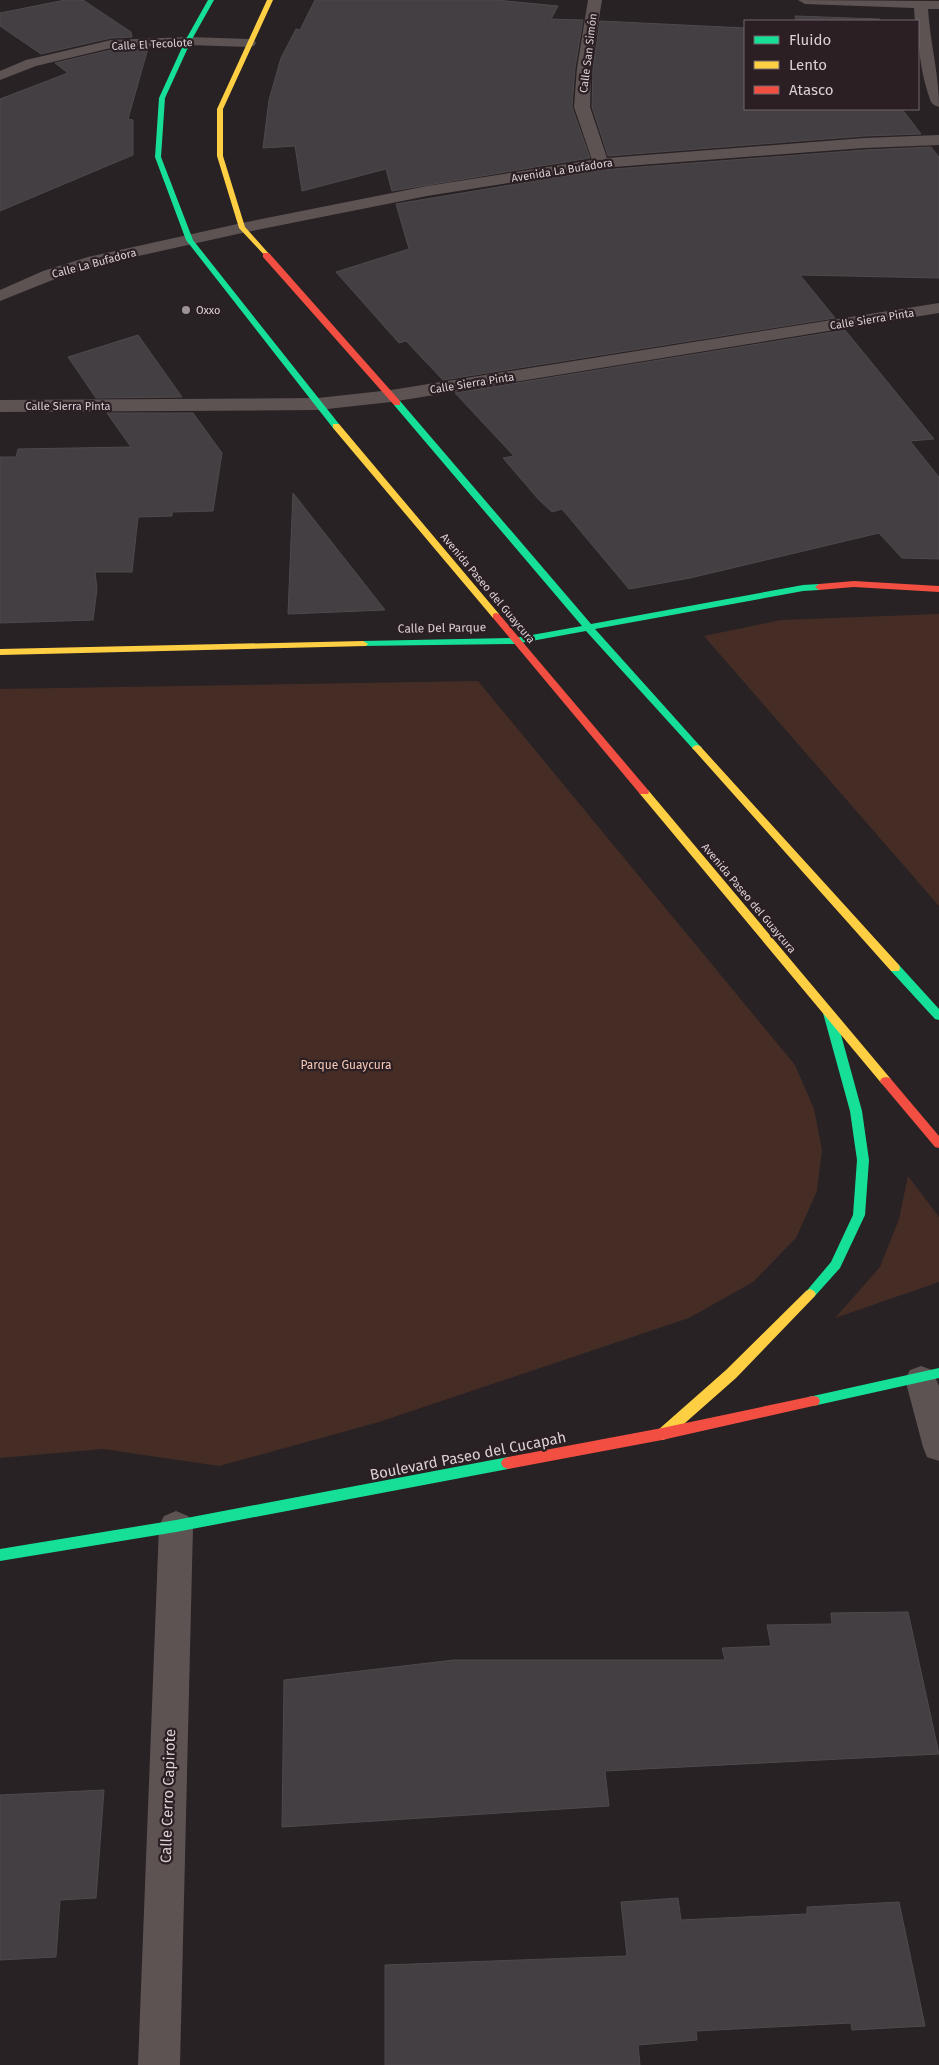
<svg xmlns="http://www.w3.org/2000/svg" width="939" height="2065" viewBox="0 0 939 2065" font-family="'Fira Sans',sans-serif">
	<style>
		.green { fill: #452d25 }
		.building { fill: #443f43; stroke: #4e494c }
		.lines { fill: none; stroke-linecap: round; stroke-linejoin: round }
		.street { fill: #5e5353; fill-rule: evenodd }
		.fast { fill: #16e098; fill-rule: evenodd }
		.slow { fill: #ffcf43; fill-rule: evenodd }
		.jam { fill: #f24e42; fill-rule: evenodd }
		.poi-dot { fill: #9b9497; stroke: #2b1f24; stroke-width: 2 }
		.labels { text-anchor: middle; stroke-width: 4.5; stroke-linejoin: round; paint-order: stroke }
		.far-street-label { font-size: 11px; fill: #d9d1d4; stroke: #2b1f24 }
		.far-poi-label { font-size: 11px; fill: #d9d1d4; stroke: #2b1f24; text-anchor: start }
		.street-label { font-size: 12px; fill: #d9d1d4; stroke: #2b1f24 }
		.park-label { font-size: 12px; fill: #f6c7b4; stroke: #2b1f24 }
		.near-street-label { font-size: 15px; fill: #d9d1d4; stroke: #2b1f24 }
	</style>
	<rect width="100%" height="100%" fill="#282225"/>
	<path class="green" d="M939,614V906L704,636L781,620Z
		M478,681L795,1065L814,1109L822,1150L817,1191L796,1238L753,1282L689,1318L379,1422L219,1466L103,1449L0,1458V689Z
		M908,1176L939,1217V1282L835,1318L880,1267L899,1219Z"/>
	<path class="building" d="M65,0H83L131,32L132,37L111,38L41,54L0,26V13Z
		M315,0H496L558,6L551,19L583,20L575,68L572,107L590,158L392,191L386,169L302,191L295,146L263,148L269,100L281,58L296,29L300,30Z
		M795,16L880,19V21H796Z
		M600,21L745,28V109H902L921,134L864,136L608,156L592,107L593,68Z
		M148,48L128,119L133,120V155L0,211V99L68,73L55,63L111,50Z
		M931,147L939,157V278L800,275L835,318L443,380L406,341L399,343L336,272L409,249L396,204L601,170L864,150Z
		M845,330L934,439L910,441L939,477V559L902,558L879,533L690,578L629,589L562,509L552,512L539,500L503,458L514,456L455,393Z
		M138,335L182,397L96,398L68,357Z
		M107,413H193L222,453L213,511L172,512V516L138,517L132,572H95L97,589L93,620L0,623V457H16L18,449L131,447Z
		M293,493L385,610L288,614Z
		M908,1612L939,1754L605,1771L609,1806L282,1827L284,1680L454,1660H725L722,1648L771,1646L767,1625L832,1624L831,1613Z
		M104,1790L96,1898L60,1900L56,1957L0,1960V1795Z
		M678,1898L681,1920L807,1914V1907L899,1902L925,2026L852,2030L851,2023L696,2031L697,2040L638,2045L640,2065H385V1965L627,1956L621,1902Z"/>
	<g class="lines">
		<path class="street" d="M588,0H602L591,68L590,107L607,158L864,138L939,135V145L864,148L601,168L427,196L242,233L98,265L55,279L0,301V290L43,271L88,257L242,223L427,186L592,160L574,107L577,68Z
			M798,0L939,1V9H928C930,42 939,74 939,107L934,105L931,102C921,75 918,50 918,21H915L914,8L805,4Z
			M188,37L249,39L254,40L256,43L254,46L249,47L188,45L111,48L36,66L0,80V71L26,60L111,40Z
			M939,303V313L391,402L318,410L0,412V400L318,398L391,390Z
			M921,1366L932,1370L939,1386V1461L927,1457L923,1447L905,1379L910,1370Z
			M176,1511L188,1516L193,1526L180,2065H138L159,1526L164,1516Z"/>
		<path class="fast" d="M208,0H214L191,41L165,98L161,157L193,240L339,424V428H333L186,240L155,157L159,98L185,41Z
			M394,401H400L591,624L803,585L819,584L823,587L819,590L803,591L595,629L700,746L702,748L700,750H694L586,631L515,644L360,646L358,644L363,641L515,638L582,626L394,405Z
			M895,964L899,965L939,1009V1020L935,1019L891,971L890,968Z
			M829,1009L835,1013L862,1111L869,1160L865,1215L840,1268L814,1297L810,1299L806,1297L804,1294L831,1262L853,1215L857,1160L850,1111L823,1013Z
			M939,1368V1378L813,1406L808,1405L806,1401L808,1397L813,1396Z
			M508,1457L513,1459L515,1463L513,1467L508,1469L176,1532L0,1561V1549L176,1520Z"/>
		<path class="slow" d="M267,0H273L223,109V156L245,227L270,255L266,257L239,228L217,156V109Z
			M333,424H339L499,614V618H493L333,428Z
			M363,641L368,644L366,646L0,655V649Z
			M697,745L700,746L899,965L900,968L899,971H891L694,750L692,748L694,746Z
			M644,789L648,790L890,1078L892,1081L890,1084H882L640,794L639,792L640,790Z
			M810,1289L814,1291L816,1294L814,1297L736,1378L668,1438L663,1440L658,1438L656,1434L658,1430L726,1370L806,1291Z"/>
		<path class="jam" d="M263,253H269L400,401V405H394L263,257Z
			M854,581L939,586V592L854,587L819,590L815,587L819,584Z
			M496,613L499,614L648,790L649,792L648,794H640L493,618V614Z
			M886,1077L890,1078L939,1136V1148L935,1147L882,1084L880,1081L882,1078Z
			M813,1396L818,1397L820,1401L818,1405L813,1406L662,1440L508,1469L503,1467L501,1463L503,1459L508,1457L662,1428Z"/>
	</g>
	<circle class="poi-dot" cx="186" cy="310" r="5"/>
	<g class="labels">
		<g class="far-street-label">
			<text transform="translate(152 44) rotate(-3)" y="4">Calle El Tecolote</text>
			<text transform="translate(588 53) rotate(-83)" y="4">Calle San Simón</text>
			<text transform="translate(562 170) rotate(-9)" y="4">Avenida La Bufadora</text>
			<text transform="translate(94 263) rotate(-15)" y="4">Calle La Bufadora</text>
			<text transform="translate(872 319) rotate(-9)" y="4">Calle Sierra Pinta</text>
			<text transform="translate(472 383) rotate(-9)" y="4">Calle Sierra Pinta</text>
			<text x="68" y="410">Calle Sierra Pinta</text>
			<text transform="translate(488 588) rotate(50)" y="4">Avenida Paseo del Guaycura</text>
			<text transform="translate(749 898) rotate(50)" y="4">Avenida Paseo del Guaycura</text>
		</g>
		<g class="far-poi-label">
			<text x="196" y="314">Oxxo</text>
		</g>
		<g class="street-label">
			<text transform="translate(442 628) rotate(-1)" y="4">Calle Del Parque</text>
		</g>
		<g class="park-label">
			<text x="346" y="1069">Parque Guaycura</text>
		</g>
		<g class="near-street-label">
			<text transform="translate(468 1456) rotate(-11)" y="5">Boulevard Paseo del Cucapah</text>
			<text transform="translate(168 1796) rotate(-88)" y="5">Calle Cerro Capirote</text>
		</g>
	</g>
	<rect x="744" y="20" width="175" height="90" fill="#2b1f24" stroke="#71666a"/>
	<rect x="754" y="36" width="25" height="8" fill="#16e098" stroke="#71666a"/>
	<text x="789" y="45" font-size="15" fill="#d9d1d4">Fluido</text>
	<rect x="754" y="61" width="25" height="8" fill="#ffcf43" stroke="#71666a"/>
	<text x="789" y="70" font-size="15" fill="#d9d1d4">Lento</text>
	<rect x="754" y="86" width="25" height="8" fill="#f24e42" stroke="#71666a"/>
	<text x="789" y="95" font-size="15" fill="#d9d1d4">Atasco</text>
</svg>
